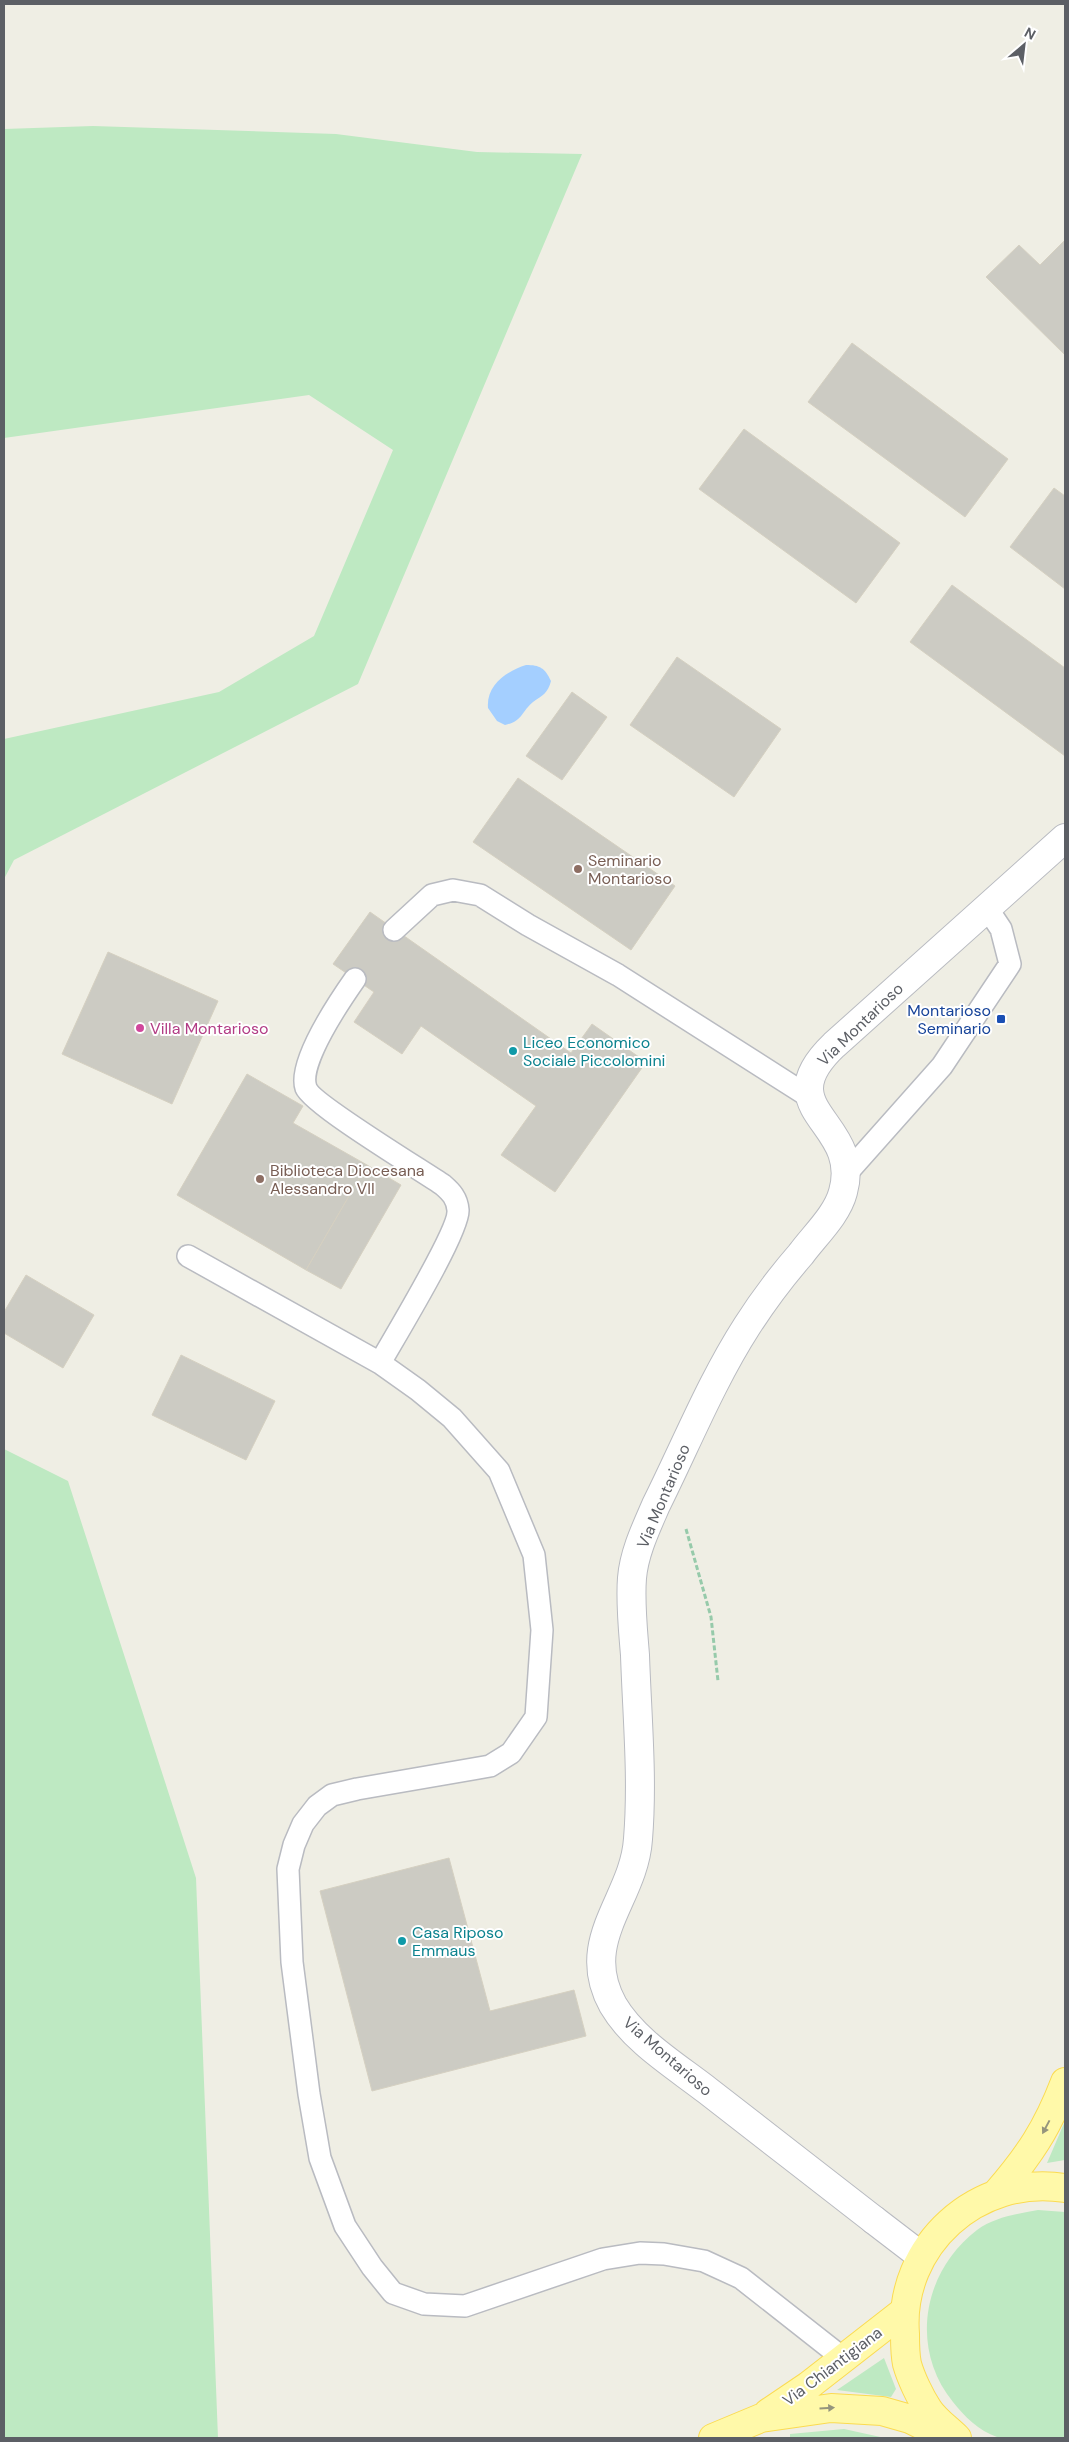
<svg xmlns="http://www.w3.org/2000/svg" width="1069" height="2442" viewBox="0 0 1069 2442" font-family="'DM Sans',sans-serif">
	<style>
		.green { fill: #bee9c2 }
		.water { fill: #a4cfff }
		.building { fill: #cccbc3; stroke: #d5d0c1 }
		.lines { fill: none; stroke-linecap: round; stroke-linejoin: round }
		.service-casing { stroke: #b9bbc1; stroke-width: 24 }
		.pedestrian-casing { stroke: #b9bbc1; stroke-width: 30 }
		.minor-casing { stroke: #b9bbc1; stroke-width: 30 }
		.primary-casing { stroke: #fbdb51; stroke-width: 30 }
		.path { stroke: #96caaa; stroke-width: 3; stroke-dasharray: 5 2.5; stroke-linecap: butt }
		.service { stroke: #fff; stroke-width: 21 }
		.pedestrian { stroke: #fff; stroke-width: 28 }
		.minor { stroke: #fff; stroke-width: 28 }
		.primary { stroke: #fff9a9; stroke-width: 28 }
		.oneway { fill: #95957d }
		.education-dot { fill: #8d6e63; stroke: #fff; stroke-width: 2 }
		.transit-dot { fill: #1a4fb4; stroke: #fff; stroke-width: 2 }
		.hotel-dot { fill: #d1479c; stroke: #fff; stroke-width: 2 }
		.culture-dot { fill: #0f9aa8; stroke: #fff; stroke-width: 2 }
		.labels { text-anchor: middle; stroke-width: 4; stroke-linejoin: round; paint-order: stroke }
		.education-label { font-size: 16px; fill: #785e54; stroke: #fff; text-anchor: start }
		.transit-label { font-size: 16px; fill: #164399; stroke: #fff; text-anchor: end }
		.street-label { font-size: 16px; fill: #5c5f65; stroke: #fff }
		.hotel-label { font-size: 16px; fill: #b23c85; stroke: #fff; text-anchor: start }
		.culture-label { font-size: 16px; fill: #0d838f; stroke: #fff; text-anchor: start }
	</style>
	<rect width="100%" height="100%" fill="#efeee4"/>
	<path class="green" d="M93,126L336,134L477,152L582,154L358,684L14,860L4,879V739L219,692L314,636L393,450L309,395L4,438V129Z
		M4,1449L68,1481L196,1878L218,2438H4Z
		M1065,2121V2160L1047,2163Z
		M1038,2210L1065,2212V2438C1050,2438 1009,2442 997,2437C979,2431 964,2416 953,2402C909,2348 923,2271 977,2230C995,2217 1017,2214 1038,2210Z
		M884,2358L896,2389L891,2397L837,2390Z
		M844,2429L885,2438H790V2434Z"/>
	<path class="water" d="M526,665C540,665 545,668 551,681C548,693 543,695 533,702C521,712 523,721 505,725L497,721L488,708C486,685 507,671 526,665Z"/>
	<path class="building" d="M1065,240V355L986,277L1019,245L1040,265Z
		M852,343L1008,459L965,517L808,402Z
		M744,429L900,543L856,603L699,489Z
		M1054,488L1065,496V589L1010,547Z
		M952,585L1065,668V756L910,642Z
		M677,657L781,729L734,797L630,725Z
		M572,692L607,717L562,780L526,756Z
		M518,778L675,886L631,950L473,842Z
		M370,912L571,1053L592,1024L646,1062L555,1192L501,1155L536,1106L421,1026L402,1054L354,1022L374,992L333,964Z
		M108,952L218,1001L172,1104L62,1054Z
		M247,1074L303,1106L293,1123L367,1165L306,1270L177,1195Z
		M367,1165L401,1185L341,1289L306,1270Z
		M26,1275L94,1315L63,1368L4,1333V1312Z
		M181,1355L275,1401L246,1460L152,1415Z
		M449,1858L490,2011L574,1990L586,2036L372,2091L320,1891Z"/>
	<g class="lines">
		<g class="service-casing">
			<path id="service" d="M394,930L432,895L453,890L480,895L528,925L618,975L811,1098
				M355,979C341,999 297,1063 306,1088C312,1104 421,1170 443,1185C451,1192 457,1198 458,1210C460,1230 394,1338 380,1363
				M846,1174L942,1066L1010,964L1001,929L987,908
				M188,1256L380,1363L418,1390L452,1418L499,1471L534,1555L542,1630L536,1717L511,1753L490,1766L357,1789L332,1795L317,1806L303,1824L294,1845L288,1869L292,1962L309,2094L320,2158L345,2226L372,2267L393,2293L424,2304L465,2306L603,2259L640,2253L664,2254L704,2261L741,2278L844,2359"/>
		</g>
		<g class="pedestrian-casing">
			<path id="pedestrian" d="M874,2220L921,2256"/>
		</g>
		<g class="minor-casing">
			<path id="minor" d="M874,2220C819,2177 763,2134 708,2091C676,2066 634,2041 613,2005C577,1940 634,1900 638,1839C643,1778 637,1716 635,1655C633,1630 630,1603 632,1578C634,1553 646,1528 656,1505C686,1445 711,1382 747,1326C763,1301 781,1277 801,1254C815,1235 837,1215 843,1192C863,1121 765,1111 834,1045L1065,838"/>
		</g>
		<g class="primary-casing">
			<path id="primary" d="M996,2194C1029,2156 1047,2129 1065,2082
				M768,2413L808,2386L903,2312
				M713,2438L761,2418L831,2408L882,2411L910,2419L946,2437
				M957,2438C948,2429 935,2420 928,2409C920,2397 911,2378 907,2364C905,2355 905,2343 905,2334C898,2245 978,2174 1065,2188"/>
		</g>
		<path class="path" d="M686,1529L711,1617L718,1681"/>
		<use href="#service" class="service"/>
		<use href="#pedestrian" class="pedestrian"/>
		<use href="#minor" class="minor"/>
		<use href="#primary" class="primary"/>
	</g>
	<defs><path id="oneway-solid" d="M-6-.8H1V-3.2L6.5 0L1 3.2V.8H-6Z" transform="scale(1.25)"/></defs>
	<g class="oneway">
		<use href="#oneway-solid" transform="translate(1046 2127) rotate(118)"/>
		<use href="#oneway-solid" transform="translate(827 2408) rotate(-4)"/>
	</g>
	<g class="education-dot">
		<circle cx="578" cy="869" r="5"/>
		<circle cx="260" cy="1179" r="5"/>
	</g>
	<rect class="transit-dot" x="996" y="1014" width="10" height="10" rx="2.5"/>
	<circle class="hotel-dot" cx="140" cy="1028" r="5"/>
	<g class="culture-dot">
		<circle cx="513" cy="1051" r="5"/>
		<circle cx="402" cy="1941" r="5"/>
	</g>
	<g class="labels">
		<g class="education-label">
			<text x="588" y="866">Seminario<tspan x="588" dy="18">Montarioso</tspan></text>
			<text x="270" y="1176">Biblioteca Diocesana<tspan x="270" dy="18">Alessandro VII</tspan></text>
		</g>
		<g class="transit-label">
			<text x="991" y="1016">Montarioso<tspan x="991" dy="18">Seminario</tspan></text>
		</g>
		<g class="street-label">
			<text transform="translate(860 1024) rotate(-44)" y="6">Via Montarioso</text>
			<text transform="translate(663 1496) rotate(-67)" y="6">Via Montarioso</text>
			<text transform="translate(668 2056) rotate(41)" y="6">Via Montarioso</text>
			<text transform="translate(832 2366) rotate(-37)" y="6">Via Chiantigiana</text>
		</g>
		<g class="hotel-label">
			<text x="150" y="1034">Villa Montarioso</text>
		</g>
		<g class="culture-label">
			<text x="523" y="1048">Liceo Economico<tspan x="523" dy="18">Sociale Piccolomini</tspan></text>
			<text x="412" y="1938">Casa Riposo<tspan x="412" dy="18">Emmaus</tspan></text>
		</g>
	</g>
	<rect width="1069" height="2442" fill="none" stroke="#5c5f65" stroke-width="10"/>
	<g transform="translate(1024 45) rotate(28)" stroke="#ffffff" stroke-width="4" paint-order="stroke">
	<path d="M0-4L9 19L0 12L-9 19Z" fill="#5c5f65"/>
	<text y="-8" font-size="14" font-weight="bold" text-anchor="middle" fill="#5c5f65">N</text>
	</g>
</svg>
